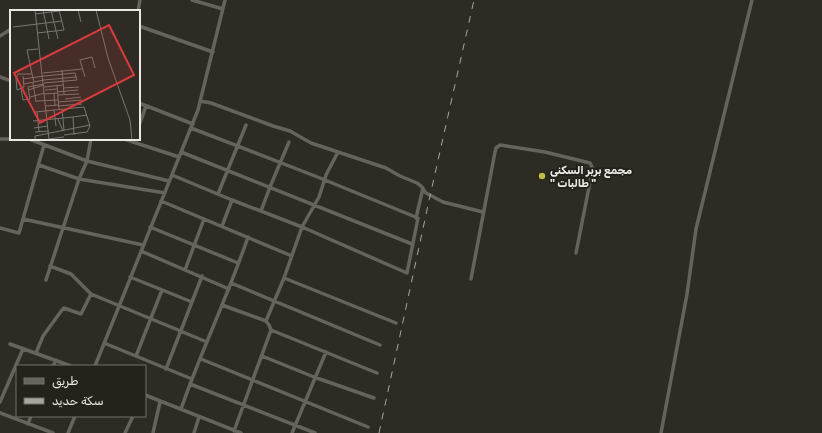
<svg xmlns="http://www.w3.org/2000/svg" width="822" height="433" viewBox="0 0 822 433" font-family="Rubik,Vazirmatn,sans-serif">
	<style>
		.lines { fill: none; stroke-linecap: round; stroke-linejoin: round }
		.minor { stroke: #65635b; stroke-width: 3.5 }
		.rail { stroke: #a7a5a0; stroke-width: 1; stroke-dasharray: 7 7; stroke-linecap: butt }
		.poi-dot { fill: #bebf42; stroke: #24221b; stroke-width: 1.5 }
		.labels { text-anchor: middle; stroke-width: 4; stroke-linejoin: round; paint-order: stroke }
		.poi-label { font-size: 11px; font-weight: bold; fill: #eae8e4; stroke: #24221b; text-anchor: start }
		.inset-road { fill: none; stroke: #797771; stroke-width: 1 }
		.view { fill: #d83b3b; fill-opacity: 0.15; stroke: #d83b3b; stroke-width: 2 }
		.inset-edge { fill: none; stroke: #eae8e4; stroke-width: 2 }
	</style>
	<rect width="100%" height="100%" fill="#2d2b24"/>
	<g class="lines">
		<path class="minor" d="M192,0L223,9
			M138,11L140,0
			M139,26L213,52
			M0,36L11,29
			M0,77L11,81
			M200,101L211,103L273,126L290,131L311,143L386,168L400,176L417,183L421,186L426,193L443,202L483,212
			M139,103L193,124
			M139,126L146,106
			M0,139H11
			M29,139L87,161L169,181
			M124,139L179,157
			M181,152L412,244
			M39,165L79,179L165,193
			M172,175L232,200L302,227L407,273L418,218L315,176L191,128
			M218,194L246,125
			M161,201L292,256
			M261,211L270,187L289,142
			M416,218L423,188
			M23,219L143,245
			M222,226L232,200
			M150,227L238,263
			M0,228L19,233L44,145
			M141,251L229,289
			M50,266L71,274L91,294L207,342
			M185,270L204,219
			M130,277L192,302
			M284,278L396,323
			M471,279L495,152L496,148L500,145L545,152L590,163L592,167V172L576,253
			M46,280L79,179L87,161L91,139
			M231,283L380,345
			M222,305L266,321L269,325L271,330L234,431
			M266,321L284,278L302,227L319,197L326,175L338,152
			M271,330L377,373
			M104,343L192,379
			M10,344L71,366
			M36,353L43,336L62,310L64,308L81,314L91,294
			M136,356L162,290
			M262,356L314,377L374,398
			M201,359L368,427
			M53,366L56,360
			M95,366L198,110L225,0
			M166,369L202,276
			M190,384L315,433
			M145,395L241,433
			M0,402L23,349
			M181,409C201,351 228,296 248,237
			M0,413L53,433
			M28,424L31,416
			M68,433L75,416
			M125,433L133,416
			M153,433L160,402
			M194,433L199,417
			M292,433L326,352
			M661,433L687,294L696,229L752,0"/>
		<path class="rail" d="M379,433L430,196L474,0"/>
	</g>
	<circle class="poi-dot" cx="542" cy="176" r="4"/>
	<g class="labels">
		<g class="poi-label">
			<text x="550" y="174">مجمع بربر السكني<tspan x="550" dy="13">" طالبات "</tspan></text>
		</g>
	</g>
	<g transform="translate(10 10)">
		<rect width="130" height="130" fill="#2d2b24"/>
		<path class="inset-road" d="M25,0L39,130M33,0L39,29M41,0L48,29M68,0L71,12M86,0L98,48L120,110L122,130M25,4L49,1M3,17L52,11M27,23L54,20L49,0M52,60L54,84M33,63L72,59M22,64L17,40L28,39M13,66L14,77L7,80L6,68L8,64H22L24,72M34,66L65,63L67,70L34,73M75,67L70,50L82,47L85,58M13,69L34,66M34,70L66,67M23,73L26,92M14,74L34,70M47,76L49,99M18,77L34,74M34,77L53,75M53,78L69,77M11,79L13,90L20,89L18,77M18,80L34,75M35,80L47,79M47,82L68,80M44,83L45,96M35,84L47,83M48,85L69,84M20,87L35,83M55,89L71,87M26,91L48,90M48,92L72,90M36,96L48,95M48,96L72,94M52,99L54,120M44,100L46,116M25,102L74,97L80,116L77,122L54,125M27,102L29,122M63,107L77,105M48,109L53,121M23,111L63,107L64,125M24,118L38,116M25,122L39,121M39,129L54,127M25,130V126L80,115"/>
		<path class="view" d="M99,15L124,65L30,113L4,63Z"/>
		<rect width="130" height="130" class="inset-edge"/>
	</g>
	<rect x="16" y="365" width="130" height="52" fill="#24221b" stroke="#73716b"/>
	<rect x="24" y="378" width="20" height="6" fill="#65635b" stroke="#73716b"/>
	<text x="52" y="385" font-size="12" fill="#eae8e4">طريق</text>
	<rect x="24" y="398" width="20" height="6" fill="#a7a5a0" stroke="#73716b"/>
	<text x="52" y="405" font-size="12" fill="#eae8e4">سكة حديد</text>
</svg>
